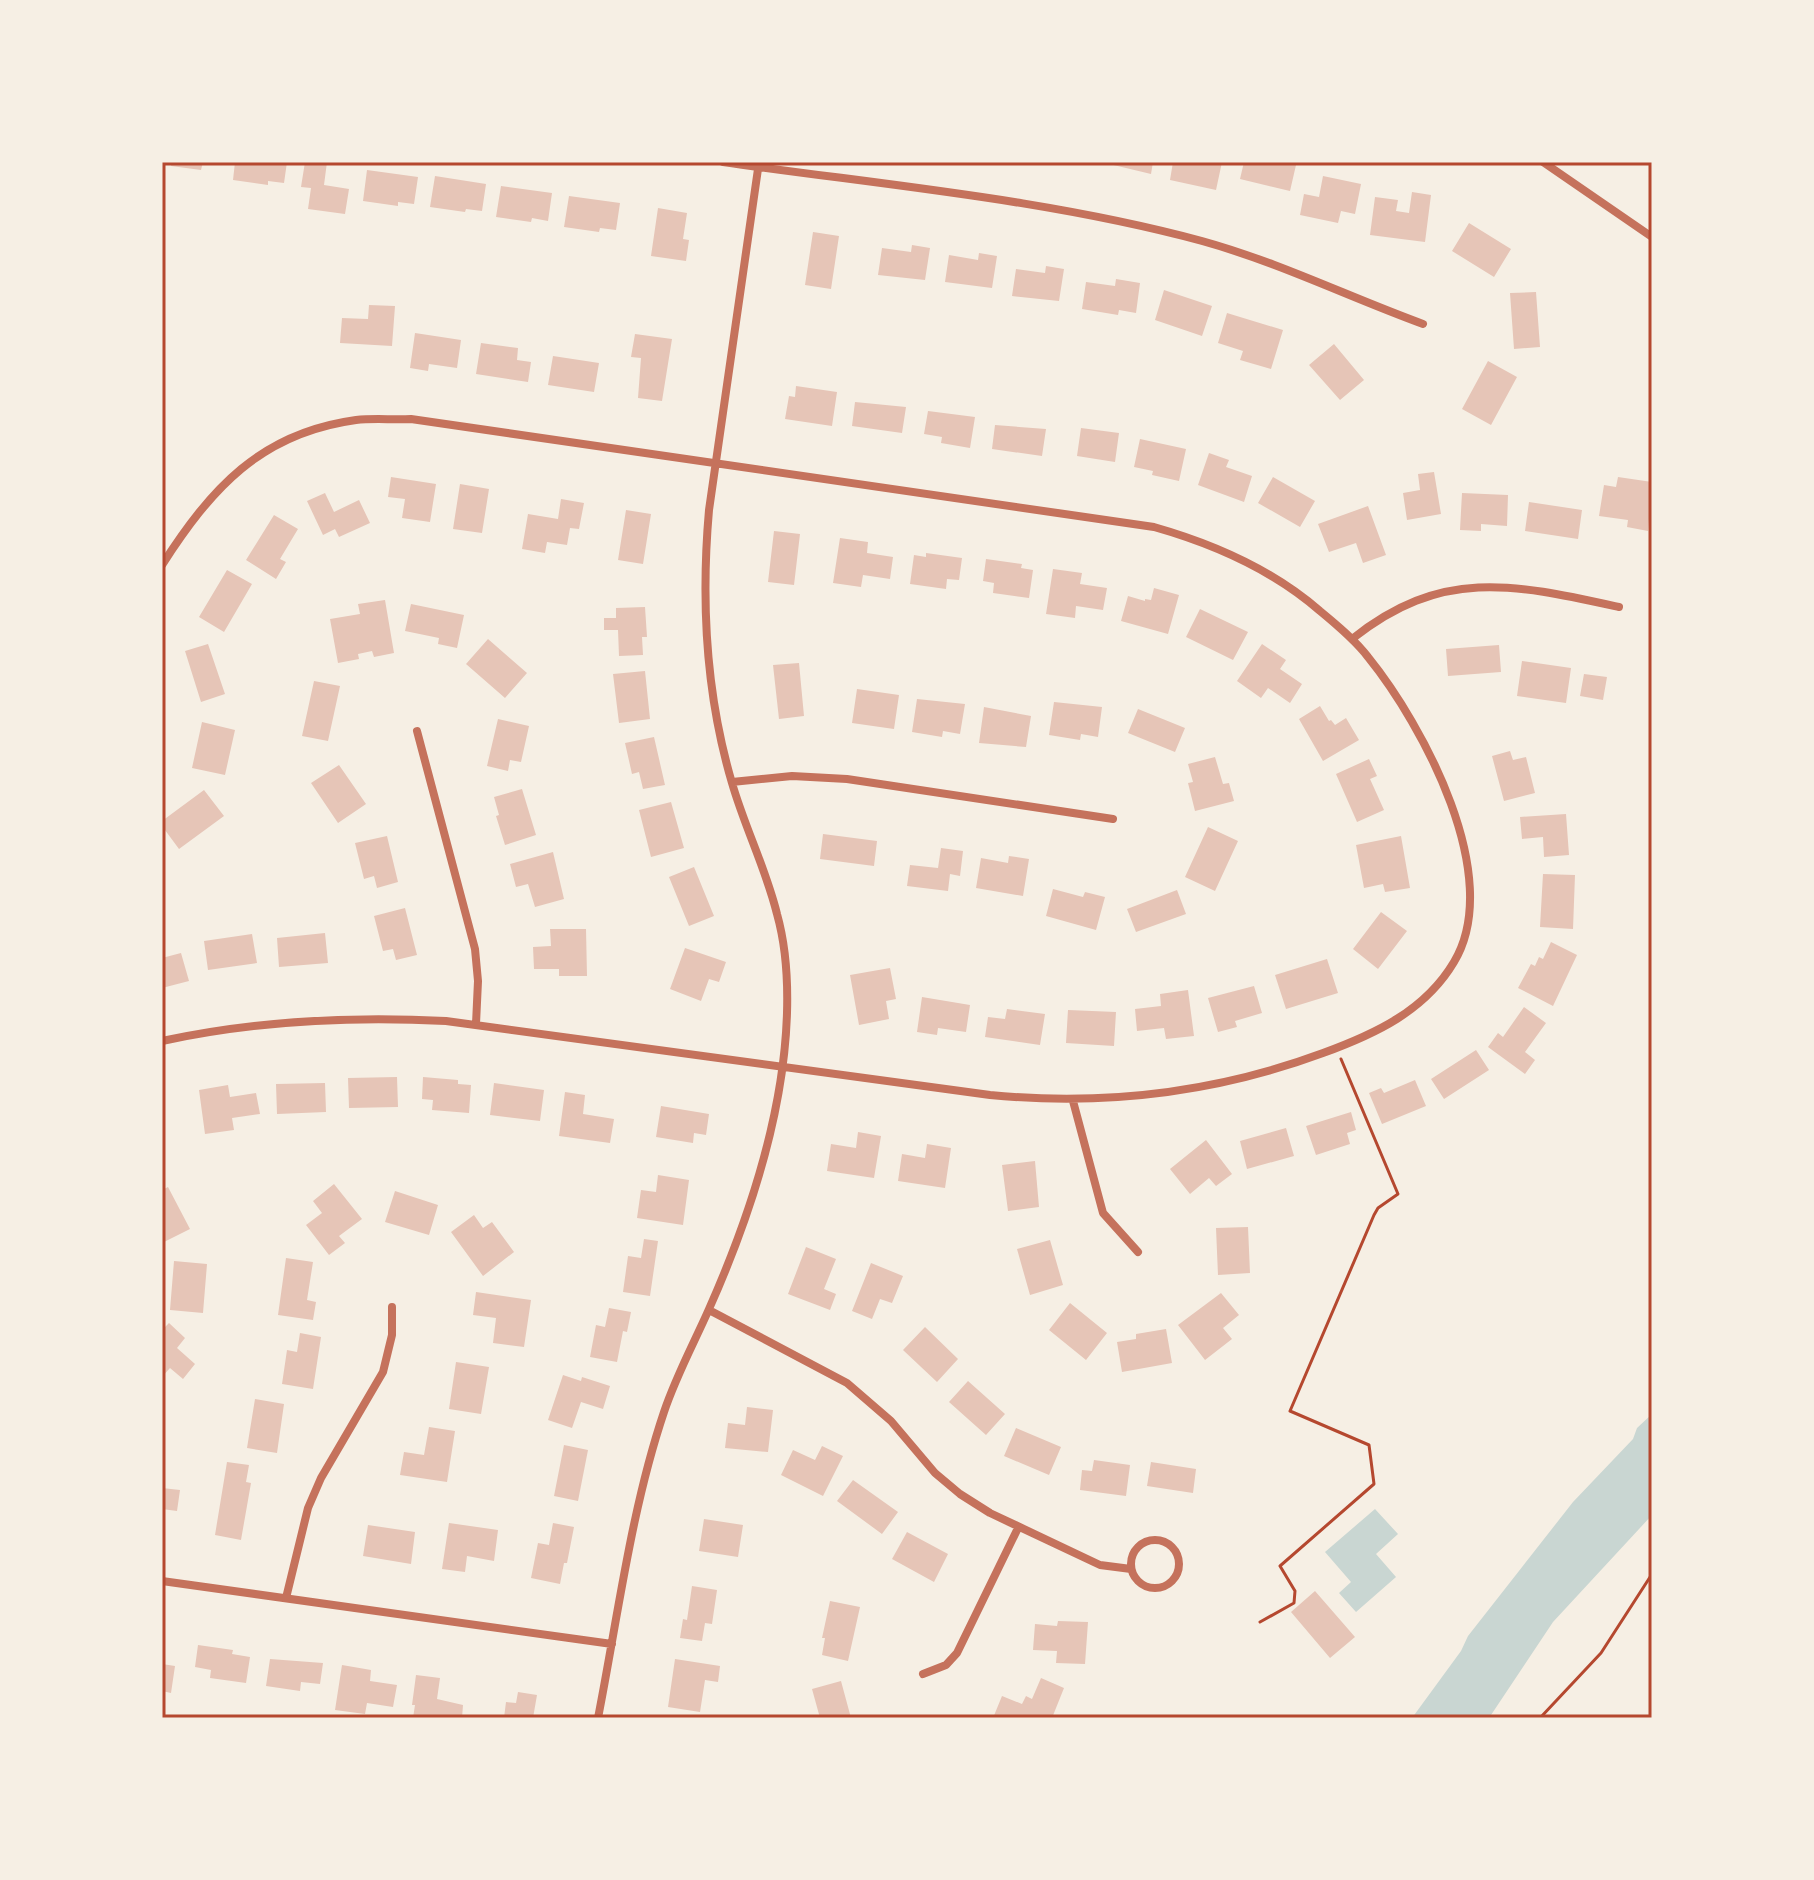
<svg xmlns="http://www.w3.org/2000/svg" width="1814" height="1880" viewBox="0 0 1814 1880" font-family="Signika,sans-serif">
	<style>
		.water { fill: #c9d6d2 }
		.building { fill: #e6c5b7 }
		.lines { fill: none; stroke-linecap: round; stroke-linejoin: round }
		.path { stroke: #b5482f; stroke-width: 3 }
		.minor { stroke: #c5725c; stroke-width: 8 }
		.neatline { fill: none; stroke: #b5482f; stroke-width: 3 }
	</style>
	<rect width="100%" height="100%" fill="#f6efe4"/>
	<path class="water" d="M1652,1414V1515L1553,1622L1489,1718H1412L1461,1651L1468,1636L1573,1502L1633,1439L1637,1428Z
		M1375,1509L1398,1534L1376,1554L1396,1577L1356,1612L1339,1593L1351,1582L1325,1552Z"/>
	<path class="building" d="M172,162H203L201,170L171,166Z
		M235,162H287L284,183L268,181V185L233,180Z
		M305,162H327L324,185L349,189L345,214L308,209L311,188L301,187Z
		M1101,162H1153L1151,174Z
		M1173,162H1222L1216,190L1170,180Z
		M1244,162H1282L1296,165L1290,191L1240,179Z
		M367,170L418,177L414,204L398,202V206L363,201Z
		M435,176L486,184L482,211L466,209L465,212L430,207Z
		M1323,176L1361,184L1355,214L1341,211L1338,223L1300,215L1304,194L1319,197Z
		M501,186L552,193L548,221L532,218L531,222L496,217Z
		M1412,192L1431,195L1425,242L1370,235L1375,197L1398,200L1396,211L1409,213Z
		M569,196L620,203L616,230L600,228L599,232L564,227Z
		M658,208L687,213L683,239L689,240L686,261L651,256Z
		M1469,223L1511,249L1494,277L1452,251Z
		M813,232L839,236L831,289L805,285Z
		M912,245L930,248L925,280L878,275L882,248L911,252Z
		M979,253L997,256L992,288L945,282L949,255L978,260Z
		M1046,266L1064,269L1059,301L1012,296L1016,269L1045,273Z
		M1116,279L1140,283L1136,313L1119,310L1118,315L1082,309L1086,282L1115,286Z
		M1164,290L1212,306L1202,336L1155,320Z
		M1536,292L1540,347L1514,349L1510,293Z
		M369,305L395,306L392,346L340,343L342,318L368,319Z
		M1227,313L1283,330L1271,369L1240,360L1243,351L1218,343Z
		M415,333L461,340L457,368L429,364L428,371L410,368Z
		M635,334L672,339L662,401L638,398L641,358L631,357Z
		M481,343L518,348L517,360L531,362L528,382L476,374Z
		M1334,344L1364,380L1340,400L1309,365Z
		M553,356L599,363L594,392L548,385Z
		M1488,361L1517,377L1491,425L1462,409Z
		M796,386L837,392L832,426L785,419L789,396L795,397Z
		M855,402L906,407L902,433L852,426Z
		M928,411L975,417L970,448L941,443L942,437L924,434Z
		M995,425L1046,429L1042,456L992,449Z
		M1081,428L1119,433L1115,462L1077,456Z
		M1140,439L1186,449L1179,481L1152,475L1153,471L1134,467Z
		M1209,453L1229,460L1226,467L1252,476L1244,502L1198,485Z
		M1434,472L1441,514L1407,520L1403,493L1420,490L1418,474Z
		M391,477L436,484L430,522L402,518L405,499L388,497Z
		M1273,477L1315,501L1300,527L1258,503Z
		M1618,477L1652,482L1648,531L1627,527L1628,520L1599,516L1604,485L1616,487Z
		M460,484L489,489L482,533L453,529Z
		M325,493L334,512L359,500L370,523L339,537L335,529L323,535L307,501Z
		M1462,493L1508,495L1507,526L1481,524V531L1460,530Z
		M561,499L584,503L579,529L570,528L567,545L547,542L545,553L522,549L528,514L558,519Z
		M1529,502L1582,510L1578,539L1525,531Z
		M1368,506L1386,555L1363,563L1356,543L1329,552L1318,524Z
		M626,510L651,514L643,564L618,560Z
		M274,515L298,529L280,559L286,562L276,579L246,560Z
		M774,531L800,534L794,585L768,582Z
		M840,538L868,542L867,553L893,557L890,579L863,575L861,587L833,583Z
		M926,553L962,558L959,580L947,579L946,589L910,584L914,555L926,557Z
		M986,559L1022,564L1021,568L1033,570L1029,598L993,593L994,583L983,581Z
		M1053,569L1082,573L1080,584L1107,588L1103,610L1076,606L1075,618L1046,614Z
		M227,570L252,584L224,632L199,617Z
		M1154,588L1179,595L1168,634L1121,621L1128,596L1145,601V599L1151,600Z
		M385,600L394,653L374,657L372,651L358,654L359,659L338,663L330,619L360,614L358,604Z
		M411,604L464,615L457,648L438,644L439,638L405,631Z
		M645,607L647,637H642L643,655L619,656L618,630H604V618H616V608Z
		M1200,609L1248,632L1233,660L1186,637Z
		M488,639L527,673L505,698L466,664Z
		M208,644L225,694L201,702L185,651Z
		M1262,644L1286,660L1280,669L1302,684L1290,703L1268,688L1261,698L1237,681Z
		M1499,645L1501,672L1448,676L1446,649Z
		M1522,661L1571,668L1566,703L1517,696Z
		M799,663L804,716L779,719L773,665Z
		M645,671L650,719L619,723L613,674Z
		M1584,674L1607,677L1603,700L1580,696Z
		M314,681L340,686L328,741L302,736Z
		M857,689L899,695L894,729L852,723Z
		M917,699L965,704L960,734L943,731L942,737L912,732Z
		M1054,702L1102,707L1098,737L1081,734L1080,740L1049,735Z
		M1320,706L1329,721L1331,720L1335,725L1346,718L1359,740L1323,761L1299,719Z
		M984,707L1031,716L1026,747L979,743Z
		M1138,709L1185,728L1175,752L1128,733Z
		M498,719L529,726L521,762L510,760L508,771L487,766Z
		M202,722L235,730L225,775L192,768Z
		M654,737L665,785L643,789L639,772L632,774L625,743Z
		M1510,751L1513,760L1526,757L1535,793L1504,801L1492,756Z
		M1215,757L1223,784L1229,783L1234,801L1195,811L1188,783L1193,782L1188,764Z
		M1369,759L1377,776L1370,779L1384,810L1357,822L1336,774Z
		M339,765L366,804L338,823L311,783Z
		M522,789L536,835L505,845L496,816L499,815L494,797Z
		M204,790L224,816L179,849L162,826V821Z
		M671,802L684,848L651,857L639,810Z
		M1566,814L1569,855L1544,857L1543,837L1522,839L1520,817Z
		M1208,827L1238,841L1215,891L1185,877Z
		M823,834L877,841L874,866L820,859Z
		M387,836L398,882L377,888L374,876L364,879L355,843Z
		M1401,836L1410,888L1385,892L1383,884L1364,888L1356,845Z
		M941,848L963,851L960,876L950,874L948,891L907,886L910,865L938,868Z
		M553,852L564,899L535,907L528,884L516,887L510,864Z
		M1009,856L1029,859L1023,896L976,888L981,858L1008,863Z
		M694,867L714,916L689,926L669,877Z
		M1543,874L1575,875L1573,929L1540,927Z
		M1053,889L1083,897L1085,892L1105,897L1096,930L1046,916Z
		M1177,890L1186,914L1136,932L1127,909Z
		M405,908L417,955L396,960L393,949L383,951L374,916Z
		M1381,912L1407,931L1378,969L1353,949Z
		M550,929H586L587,976H559V969H534L533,947L551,946Z
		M325,933L328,963L279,967L277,938Z
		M252,934L257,963L208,970L204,941Z
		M1551,942L1577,955L1553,1006L1518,988L1531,964L1535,966L1539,957L1543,959Z
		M685,948L726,962L719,982L709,979L701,1001L670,989Z
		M181,953L189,981L162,988V958Z
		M1327,959L1338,993L1286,1009L1275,975Z
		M890,968L896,999L886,1001L889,1019L859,1025L850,975Z
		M1254,986L1262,1013L1235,1021L1237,1027L1218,1032L1208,998Z
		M1188,990L1194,1036L1166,1039L1164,1028L1137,1031L1135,1009L1161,1006L1160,994Z
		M922,997L970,1005L966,1032L938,1028L937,1035L917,1032Z
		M1524,1007L1546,1023L1525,1052L1535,1060L1525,1074L1488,1047L1498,1033L1503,1037Z
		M1007,1009L1045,1014L1040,1045L985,1037L988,1017L1005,1019Z
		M1068,1010L1116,1012L1114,1046L1066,1043Z
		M1476,1050L1489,1070L1444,1099L1431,1079Z
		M397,1077L398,1107L349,1108L348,1078Z
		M423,1077L458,1080V1084L471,1085L469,1113L432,1110L433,1100L422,1099Z
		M1415,1080L1426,1106L1382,1124L1369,1093L1381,1088L1384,1093Z
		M325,1083L326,1112L277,1114L276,1084Z
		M494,1083L544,1090L540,1121L490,1115Z
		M228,1085L230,1097L256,1093L260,1114L232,1118L234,1130L205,1134L199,1090Z
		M565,1092L585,1095L583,1114L614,1119L610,1143L559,1136Z
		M661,1106L709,1114L706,1135L694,1133L693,1143L656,1137Z
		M1351,1112L1356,1130L1347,1133L1350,1144L1316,1155L1306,1126Z
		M1286,1128L1294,1156L1247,1169L1240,1141Z
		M858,1132L881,1136L874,1178L827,1171L831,1144L856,1148Z
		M1206,1140L1232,1174L1216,1186L1209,1178L1190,1194L1170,1169Z
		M927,1144L951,1148L945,1188L898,1181L902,1154L925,1158Z
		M1035,1161L1039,1207L1008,1211L1002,1165Z
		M658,1175L689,1180L683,1225L637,1218L641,1190L656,1192Z
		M334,1184L362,1219L339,1236L345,1243L329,1255L306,1225L322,1213L313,1201Z
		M168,1187L190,1229L162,1243V1190Z
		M395,1191L438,1205L429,1235L385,1222Z
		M474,1215L483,1228L492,1222L514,1252L483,1276L451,1232Z
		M1248,1227L1250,1273L1218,1275L1216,1228Z
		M644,1239L658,1241L650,1296L623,1292L628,1256L641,1258Z
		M1050,1240L1063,1285L1030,1295L1017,1249Z
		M806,1247L836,1259L824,1289L836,1294L830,1310L788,1294Z
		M286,1258L313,1262L307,1300L316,1302L313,1320L278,1315Z
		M174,1261L207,1264L203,1313L170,1310Z
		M871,1263L903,1276L892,1303L880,1299L872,1319L852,1311Z
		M476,1292L531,1300L524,1347L493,1343L496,1318L473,1315Z
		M1221,1293L1239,1315L1223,1328L1232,1339L1205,1360L1178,1325Z
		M1070,1303L1107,1333L1086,1360L1049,1330Z
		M609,1308L631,1312L627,1332L623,1331L617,1362L590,1357L596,1325L605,1327Z
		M169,1323L185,1338L177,1348L195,1364L183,1379L170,1368L162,1377V1330Z
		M925,1327L958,1359L937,1382L903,1350Z
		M1166,1329L1172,1363L1122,1372L1117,1342L1136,1339V1334Z
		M300,1333L321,1337L313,1389L282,1384L287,1350L297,1352Z
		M456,1362L489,1367L481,1414L449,1409Z
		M563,1375L581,1381L582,1377L610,1386L603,1409L581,1402L572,1428L548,1420Z
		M968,1381L1005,1414L986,1435L949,1402Z
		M255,1399L284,1404L277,1453L247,1448Z
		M747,1407L773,1410L768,1452L725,1448L728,1423L745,1425Z
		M429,1427L455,1431L447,1482L400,1475L404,1452L424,1455Z
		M1016,1428L1061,1447L1049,1475L1004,1456Z
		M564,1445L588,1450L578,1501L554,1496Z
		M822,1446L843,1456L823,1496L781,1475L793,1450L815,1460Z
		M1094,1460L1130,1465L1126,1496L1080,1490L1082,1470L1092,1471Z
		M227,1462L249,1465L246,1482L251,1483L241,1540L215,1535Z
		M1151,1462L1196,1469L1193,1493L1147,1486Z
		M853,1480L898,1512L882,1534L837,1501Z
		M162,1488L180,1490L177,1511L162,1509Z
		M704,1519L743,1525L738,1557L699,1551Z
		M449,1523L498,1530L494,1561L467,1556L465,1572L442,1569Z
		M553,1523L574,1527L567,1563H564L560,1584L531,1578L538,1543L549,1545Z
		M368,1525L415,1532L411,1564L363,1556Z
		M907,1532L948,1554L934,1582L892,1559Z
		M692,1586L717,1590L712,1624L705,1623L702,1641L680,1638L683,1619L687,1620Z
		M1315,1591L1355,1637L1330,1658L1291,1612Z
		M830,1601L860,1607L848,1661L822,1655L825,1638H822Z
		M1058,1621L1088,1622L1085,1664L1056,1663L1057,1651L1033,1650L1035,1624L1057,1626Z
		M198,1645L233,1650L232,1654L250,1657L246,1683L210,1678L211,1670L195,1667Z
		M270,1659L323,1663L320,1684L301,1682L300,1691L266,1686Z
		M675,1659L720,1666L718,1682L705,1680L700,1712L668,1707Z
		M162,1664L175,1666L171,1693L162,1691Z
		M342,1665L371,1670L370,1681L397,1685L393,1707L367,1703L365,1714L335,1710Z
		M416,1675L440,1678L437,1699L463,1705L462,1718H413L415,1705H412Z
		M1041,1678L1064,1688L1052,1718H993L1002,1696L1022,1704L1026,1696L1032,1699Z
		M841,1681L851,1718H820L812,1689Z
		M518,1692L537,1695L533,1718H504L506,1702L516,1703Z"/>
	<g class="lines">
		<path class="path" d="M1260,1622L1294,1603L1295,1591L1280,1566L1374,1484L1369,1445L1290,1411L1374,1215L1378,1208L1398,1194L1341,1059
			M1540,1718L1601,1653L1652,1574"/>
		<path class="minor" d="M723,162C883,185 1046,199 1202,241C1278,262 1349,297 1423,324
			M1543,162L1652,237
			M162,565C211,489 260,433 356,420C374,418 393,420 411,419L1154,527C1214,544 1273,570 1320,611C1337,625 1355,640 1368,657C1423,725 1505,877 1454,962C1425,1011 1375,1034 1323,1053C1215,1093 1105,1106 990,1095L446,1021C351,1016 255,1021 162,1041
			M1352,639C1442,567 1514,584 1619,607
			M417,731L475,949L478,981L476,1024
			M732,782L792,776L847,779L1113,819
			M1073,1101L1103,1213L1138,1252
			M709,1310L847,1383L891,1421L935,1473L960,1494L990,1513L1100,1565L1131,1569
			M1131 1564a24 24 0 1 1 48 0a24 24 0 1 1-48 0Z
			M162,1581L612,1644
			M286,1598L308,1508L321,1478L383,1372L392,1335V1307
			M923,1674L946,1665L957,1653L1018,1528
			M598,1718C618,1616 631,1510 664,1412C676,1376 694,1343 709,1309C749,1219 784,1112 787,1013C788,980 786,946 777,914C766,869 745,828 732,783C706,695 701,601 709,510L759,162"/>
	</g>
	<rect width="1814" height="1880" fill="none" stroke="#f6efe4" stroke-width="328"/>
	<rect x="164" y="164" width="1486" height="1552" class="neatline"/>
</svg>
